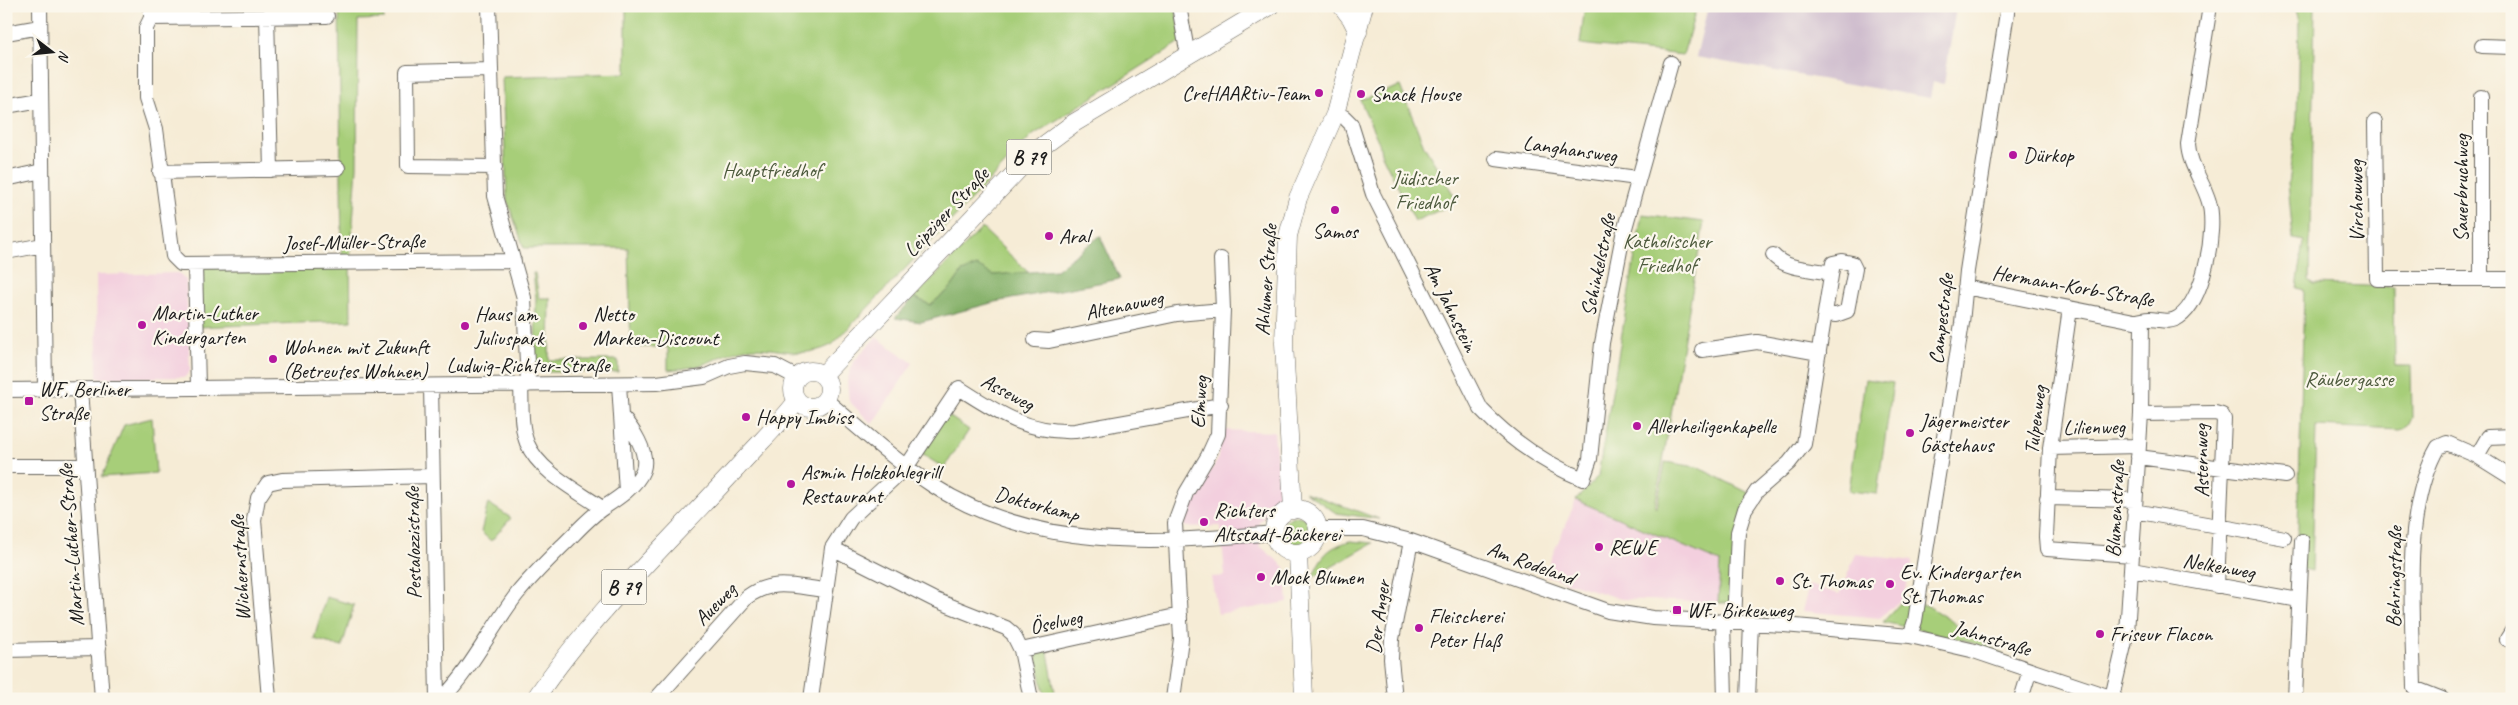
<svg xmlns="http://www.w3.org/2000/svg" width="2518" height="705" viewBox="0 0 2518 705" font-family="Caveat,sans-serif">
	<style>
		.built { fill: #f3cfde }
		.industrial { fill: #cfbdce }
		.green { fill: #a7ce79; stroke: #62754a }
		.forest { fill: #85b169; stroke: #506642 }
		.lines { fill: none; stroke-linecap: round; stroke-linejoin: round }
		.minor-casing { stroke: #68655d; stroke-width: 16 }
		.major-casing { stroke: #68655d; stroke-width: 19 }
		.minor { stroke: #fff; stroke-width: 14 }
		.major { stroke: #fff; stroke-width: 18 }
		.poi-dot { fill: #b5179e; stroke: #fbf7ec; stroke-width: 2 }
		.labels { text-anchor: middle; stroke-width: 4.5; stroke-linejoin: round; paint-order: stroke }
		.shield { fill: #fbf7ec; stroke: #5f5e5a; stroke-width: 1 }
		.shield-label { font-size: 20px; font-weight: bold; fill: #1c1c1c }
		.poi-label { font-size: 21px; fill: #1c1c1c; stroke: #fbf7ec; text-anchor: start }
		.street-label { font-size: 21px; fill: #1c1c1c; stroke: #fbf7ec }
		.park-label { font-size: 21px; fill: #4d5a3d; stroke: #fbf7ec }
	</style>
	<rect width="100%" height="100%" fill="#fbf7ec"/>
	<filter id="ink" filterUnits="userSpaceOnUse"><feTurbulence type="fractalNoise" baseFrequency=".02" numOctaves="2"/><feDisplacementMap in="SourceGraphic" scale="10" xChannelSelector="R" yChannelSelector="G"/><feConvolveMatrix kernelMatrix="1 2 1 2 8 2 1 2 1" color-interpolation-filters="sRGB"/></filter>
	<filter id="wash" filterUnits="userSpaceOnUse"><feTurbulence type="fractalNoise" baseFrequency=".0096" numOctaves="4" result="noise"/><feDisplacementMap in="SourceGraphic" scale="20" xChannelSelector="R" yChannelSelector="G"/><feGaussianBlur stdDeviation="1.12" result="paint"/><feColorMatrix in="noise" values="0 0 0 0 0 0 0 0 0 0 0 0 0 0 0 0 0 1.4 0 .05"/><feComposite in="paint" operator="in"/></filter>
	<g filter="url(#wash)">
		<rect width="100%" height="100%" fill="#f6ecd6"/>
		<path class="built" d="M179,273L186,280L190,371L185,377L97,378L96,275Z
			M876,337L913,363L872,424L849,401L847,381L853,362Z
			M1223,430L1274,432L1280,493L1277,501L1259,522L1260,546L1285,567L1288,602L1218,614L1211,577L1225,576L1221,526L1185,527V521L1191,503L1217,461Z
			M1584,492L1727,558L1725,603L1621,599L1544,575L1576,500Z
			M1856,554L1913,561L1903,598L1880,618L1802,611L1809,585L1839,594Z"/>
		<path class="industrial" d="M1708,6H2001L2000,11L1956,8L1944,84L1933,82L1930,98L1696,57Z"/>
		<path class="green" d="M339,6H383L384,19L358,20L357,167L350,263L351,321L197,327L195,264L342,263Z
			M626,6H1175L1182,41L1033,135L833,344C803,360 784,348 754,348C734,348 717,360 698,366C689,368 678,369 668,370V347H631L628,248H524L507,200L502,77L626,73Z
			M1585,6H1697L1683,55L1580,44Z
			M2295,6H2315L2309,280L2314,284L2394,287L2395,366H2411L2412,418L2408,426L2400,430L2316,426L2312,571L2297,568L2304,290L2297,288L2304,241L2293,239L2288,183L2297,120L2299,21Z
			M1400,86L1424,146L1458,202L1415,221L1381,153L1379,143L1360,100Z
			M1642,214L1704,222L1655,507H1657L1665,462L1697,467L1749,493L1732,603H1718L1720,562L1576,500L1598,476Z
			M982,228L1029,273L993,275L962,272L950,289L930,305L914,297Z
			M533,273H535L539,298H550L549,360H618V372H547L537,367L535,362L536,298Z
			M1865,379L1893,383L1877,494L1849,491Z
			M943,412L969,430L944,468L917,451Z
			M152,418L156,473L102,477L124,425Z
			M1305,492L1379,519L1336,513Z
			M488,503L511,518L491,541L481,532Z
			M1282 531a15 15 0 1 1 30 0a15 15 0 1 1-30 0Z
			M1350,541L1373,543L1312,578C1321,557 1326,548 1350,541Z
			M326,597L354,605L342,647L314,639Z
			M1904,599L1928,606L2004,655L1964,640L1883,622Z
			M1047,647L1056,698L1045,699L1035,649Z"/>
		<path class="forest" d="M1100,236L1120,279L995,302L921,322L895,318L914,297L930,305L950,289L962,272L977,266L993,275L1056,270Z"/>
	</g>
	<g filter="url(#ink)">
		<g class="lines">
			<g class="minor-casing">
				<path id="minor" d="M40,6L45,389
					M151,6V18L146,28V98L156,129L173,256L181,264L514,261
					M489,6L495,196L524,298L528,385
					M1179,6L1186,45L1191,52
					M267,16L271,170
					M151,18L327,16
					M6,33L40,27
					M2482,46L2512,47
					M491,70L407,72L408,166L495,167
					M6,106L40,100
					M1335,114L1344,117L1351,124L1373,194L1481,409C1510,440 1544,463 1583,479L1590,459L1602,343L1623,235L1671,63
					M2375,122L2377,279H2512
					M1496,159L1637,178
					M160,172L338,168
					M6,179L42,171
					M6,252L43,245
					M1773,255C1786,270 1813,269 1831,273
					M195,264L198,387
					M2481,279V97
					M1965,287L2134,321C2139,321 2144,319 2149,319C2159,319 2169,324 2179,317C2204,300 2217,229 2209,202C2203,181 2189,165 2188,144L2210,6
					M2070,308L2050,448L2046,537L2047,549L2132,555
					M1035,340L1049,341L1177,314L1223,310
					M1702,350L1757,342L1819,353
					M619,384L621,416
					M521,385C522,403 520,425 527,443C539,472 578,491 602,508
					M431,386L437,699
					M80,389L102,699
					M6,390L657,383L704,377L729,366L745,363L775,366L796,377
					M826,400C860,429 894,460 932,485C1035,552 1158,543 1274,533
					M2141,414L2215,413L2222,415L2224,419L2217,586
					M2050,448L2139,446
					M2477,456L2488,437L2512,436
					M2138,457L2285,476
					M6,466H85
					M2047,498L2135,500
					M2134,511L2284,538
					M1318,529H1363L1411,541L1608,611L1653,618L1784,625L1910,636L1971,650L2116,699
					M832,548L933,599L1006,628L1013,634L1021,650L1180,615
					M2132,570L2299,600
					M1723,621L1725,699
					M1734,622L1738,532L1745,509L1757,491L1789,463L1804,444L1833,263L1842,261L1852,263L1855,269L1847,311L1836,315L1825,314
					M1910,636L1915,621L1962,323L1967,271L2008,6
					M2507,639L2512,631
					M6,650L99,648
					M1021,650L1031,699
					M2112,697L2127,633L2141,414L2142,321
					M269,699L254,520L258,498L268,483L282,480L432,476
					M442,699C472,668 491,628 517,594C530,578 546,562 561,547C574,535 588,518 603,508C617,499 637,486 643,470C649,452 632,428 621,416L626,491
					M656,699L747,597C773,578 795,587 826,590
					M811,699L832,548L851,518L907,466L959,388C998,413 1027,433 1075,431L1221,405
					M1173,699L1181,639L1175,523L1186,493L1208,456L1218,434L1223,310L1221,259
					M1395,699L1391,659L1392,639L1411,541
					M1748,699L1751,623
					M2021,699L2030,670
					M2295,699L2302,541
					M2442,699L2414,688C2413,616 2401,511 2438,447L2447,443L2477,456L2512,478"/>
			</g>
			<g class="major-casing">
				<path id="major" d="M1342,6L1351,18L1358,32
					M793 389a18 18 0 1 1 36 0a18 18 0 1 1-36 0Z
					M823,375L1036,151L1074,123L1270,6
					M1274 531a22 22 0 1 1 44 0a22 22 0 1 1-44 0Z
					M1293,510L1284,343L1288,236L1298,198L1335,114L1364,6
					M1298,553L1304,699
					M535,699C592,614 667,544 736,469C756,446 779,425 797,401"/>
			</g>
			<use href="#minor" class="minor"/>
			<use href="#major" class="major"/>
		</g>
	</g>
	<g class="poi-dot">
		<circle cx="1319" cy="93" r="5"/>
		<circle cx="1361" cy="94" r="5"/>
		<circle cx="2013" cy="155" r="5"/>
		<circle cx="1335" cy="210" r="5"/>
		<circle cx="1049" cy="236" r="5"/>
		<circle cx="142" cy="325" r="5"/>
		<circle cx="465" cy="326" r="5"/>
		<circle cx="583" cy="326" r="5"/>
		<circle cx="273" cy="359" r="5"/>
		<rect x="24" y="396" width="10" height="10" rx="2.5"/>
		<circle cx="746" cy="417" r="5"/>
		<circle cx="1637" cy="426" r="5"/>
		<circle cx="1910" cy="433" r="5"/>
		<circle cx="791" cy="484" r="5"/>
		<circle cx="1204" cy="522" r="5"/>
		<circle cx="1599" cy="547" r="5"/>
		<circle cx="1261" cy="577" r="5"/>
		<circle cx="1780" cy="581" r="5"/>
		<circle cx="1890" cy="584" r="5"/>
		<rect x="1672" y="605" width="10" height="10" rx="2.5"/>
		<circle cx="1419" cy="628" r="5"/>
		<circle cx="2100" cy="634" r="5"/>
	</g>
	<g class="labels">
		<g class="shield">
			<rect x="1006.5" y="139.5" width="45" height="35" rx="4"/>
			<rect x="601.5" y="569.5" width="45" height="35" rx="4"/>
		</g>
		<g class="shield-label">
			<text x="1029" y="164">B 79</text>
			<text x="624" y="594">B 79</text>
		</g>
		<g class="poi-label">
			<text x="1309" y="100" text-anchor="end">CreHAARtiv-Team</text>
			<text x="1371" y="101">Snack House</text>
			<text x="2023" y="162">Dürkop</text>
			<text x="1335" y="238" text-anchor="middle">Samos</text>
			<text x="1059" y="243">Aral</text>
			<text x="152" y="320">Martin-Luther<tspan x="152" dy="24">Kindergarten</tspan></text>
			<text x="475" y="321">Haus am<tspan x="475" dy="24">Juliuspark</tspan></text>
			<text x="593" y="321">Netto<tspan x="593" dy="24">Marken-Discount</tspan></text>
			<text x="283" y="354">Wohnen mit Zukunft<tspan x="283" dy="24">(Betreutes Wohnen)</tspan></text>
			<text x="39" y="396">WF, Berliner<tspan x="39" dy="24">Straße</tspan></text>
			<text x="756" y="424">Happy Imbiss</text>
			<text x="1920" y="428">Jägermeister<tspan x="1920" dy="24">Gästehaus</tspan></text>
			<text x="1647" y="433">Allerheiligenkapelle</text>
			<text x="801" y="479">Asmin Holzkohlegrill<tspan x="801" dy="24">Restaurant</tspan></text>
			<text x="1214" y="517">Richters<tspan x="1214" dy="24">Altstadt-Bäckerei</tspan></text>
			<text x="1609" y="554">REWE</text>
			<text x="1900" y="579">Ev. Kindergarten<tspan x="1900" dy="24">St. Thomas</tspan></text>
			<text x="1271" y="584">Mock Blumen</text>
			<text x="1790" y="588">St. Thomas</text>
			<text x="1687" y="617">WF, Birkenweg</text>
			<text x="1429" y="623">Fleischerei<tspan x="1429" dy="24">Peter Haß</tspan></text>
			<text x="2110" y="641">Friseur Flacon</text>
		</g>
		<g class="street-label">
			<text transform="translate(1570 149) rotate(8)" y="7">Langhansweg</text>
			<text transform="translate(2461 188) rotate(-90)" y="7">Sauerbruchweg</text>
			<text transform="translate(2356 201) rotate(-91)" y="7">Virchowweg</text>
			<text transform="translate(946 212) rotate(-47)" y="7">Leipziger Straße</text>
			<text transform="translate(354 242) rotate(-1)" y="7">Josef-Müller-Straße</text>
			<text transform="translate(1598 265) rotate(-78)" y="7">Schinkelstraße</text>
			<text transform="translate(1266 280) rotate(-86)" y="7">Ahlumer Straße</text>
			<text transform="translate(2073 286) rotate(10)" y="7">Hermann-Korb-Straße</text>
			<text transform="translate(1124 305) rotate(-12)" y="7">Altenauweg</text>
			<text transform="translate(1451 307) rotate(64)" y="7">Am Jahnstein</text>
			<text transform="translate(1941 319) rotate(-83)" y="7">Campestraße</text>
			<text x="528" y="372">Ludwig-Richter-Straße</text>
			<text transform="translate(1008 392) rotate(28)" y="7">Asseweg</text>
			<text transform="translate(1199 402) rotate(-86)" y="7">Elmweg</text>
			<text transform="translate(2035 420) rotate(-83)" y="7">Tulpenweg</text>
			<text transform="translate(2094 427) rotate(-1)" y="7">Lilienweg</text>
			<text transform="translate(2201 461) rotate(-91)" y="7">Asternweg</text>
			<text transform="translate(1037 504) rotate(15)" y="7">Doktorkamp</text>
			<text transform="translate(2115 509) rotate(-87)" y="7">Blumenstraße</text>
			<text transform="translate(413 543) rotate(-91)" y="7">Pestalozzistraße</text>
			<text transform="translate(71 545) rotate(-94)" y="7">Martin-Luther-Straße</text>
			<text transform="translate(1531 563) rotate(20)" y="7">Am Rodeland</text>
			<text transform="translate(2219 566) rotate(10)" y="7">Nelkenweg</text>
			<text transform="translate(240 568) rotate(-93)" y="7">Wichernstraße</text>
			<text transform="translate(2394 577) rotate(-89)" y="7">Behringstraße</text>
			<text transform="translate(715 604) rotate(-46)" y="7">Aueweg</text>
			<text transform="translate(1378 617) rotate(-82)" y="7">Der Anger</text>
			<text transform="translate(1056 622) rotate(-12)" y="7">Öselweg</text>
			<text transform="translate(1992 638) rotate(17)" y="7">Jahnstraße</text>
		</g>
		<g class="park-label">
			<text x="772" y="177">Hauptfriedhof</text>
			<text x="1425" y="185">Jüdischer<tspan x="1425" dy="24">Friedhof</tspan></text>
			<text x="1667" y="248">Katholischer<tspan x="1667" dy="24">Friedhof</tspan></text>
			<text x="2349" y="386">Räubergasse</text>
		</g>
	</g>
	<rect width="2518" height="705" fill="none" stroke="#fbf7ec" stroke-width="25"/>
	<g transform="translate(52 52) rotate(106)" stroke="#fbf7ec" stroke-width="4" paint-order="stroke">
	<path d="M0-4L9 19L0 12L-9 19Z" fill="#1c1c1c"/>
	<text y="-8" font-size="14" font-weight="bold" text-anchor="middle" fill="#1c1c1c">N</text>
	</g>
</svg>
